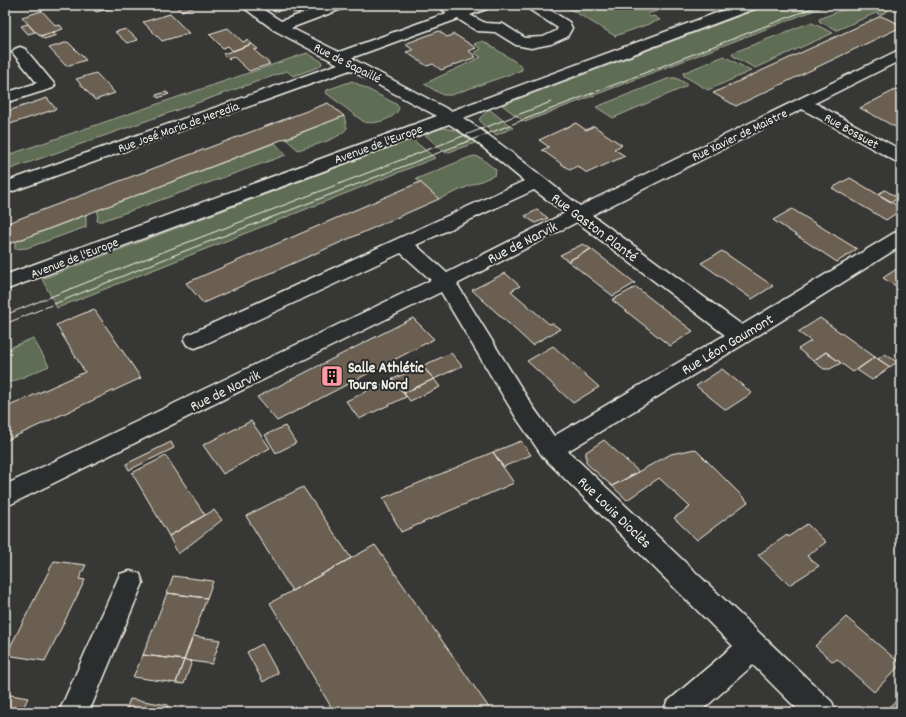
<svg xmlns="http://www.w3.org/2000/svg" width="906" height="717" viewBox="0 0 906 717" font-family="Dekko,sans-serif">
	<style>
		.green { fill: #5f6d54; stroke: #aaaf9e }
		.building { fill: #6a5f51; stroke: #f4f1e8 }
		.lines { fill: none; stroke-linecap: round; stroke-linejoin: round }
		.street-casing { stroke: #f4f1e8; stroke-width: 3 }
		.street { fill: #2a2d2e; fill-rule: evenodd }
		.tram { stroke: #f4f1e8; stroke-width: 1 }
		.labels { text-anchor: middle; stroke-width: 4; stroke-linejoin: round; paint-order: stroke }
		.far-street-label { font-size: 13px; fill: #f4f1e8; stroke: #2a2d2e }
		.street-label { font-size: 15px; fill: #f4f1e8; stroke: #2a2d2e }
		.poi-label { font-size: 15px; font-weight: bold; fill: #f4f1e8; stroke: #2a2d2e; text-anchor: start }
	</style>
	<rect width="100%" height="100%" fill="#373735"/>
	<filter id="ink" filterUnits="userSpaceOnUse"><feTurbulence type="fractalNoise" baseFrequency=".025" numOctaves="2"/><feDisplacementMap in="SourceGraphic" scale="8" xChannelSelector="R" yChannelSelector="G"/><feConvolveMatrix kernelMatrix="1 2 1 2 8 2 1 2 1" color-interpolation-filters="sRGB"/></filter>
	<g filter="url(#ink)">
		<path class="green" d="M569,5H661L657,11L647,14L650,17L654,16L660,20L615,36L565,6Z
			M769,5H828L525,122L502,105Z
			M854,5H875L888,11L880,15L876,13L837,30L820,22L819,19Z
			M809,23H812L833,33L755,68L733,56L732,53Z
			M483,41L522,66V70L451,95H443L424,84L481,57L474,53L481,49L474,44Z
			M307,53L321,61L322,64L319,67L293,76L287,71L5,171V156Z
			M724,56L751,71L708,90L684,76L683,73Z
			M670,78H676L687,84L685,87L613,118L596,107Z
			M352,81L396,104L399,108C396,119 374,125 364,122L326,93L327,90Z
			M489,109L513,128L496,135L483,125L479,119Z
			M344,116L347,128C339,140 311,146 298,150L286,139Z
			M442,128L456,130L475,143L446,153L424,134Z
			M412,139L435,158L57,308L42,279Z
			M275,143L286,155L102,221H97L98,210Z
			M475,156L481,158L496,170L495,175L439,199L416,179L470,157Z
			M86,215V227L27,248L15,249V242Z
			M33,338L49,366L5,385V350Z"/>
		<path class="building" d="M93,5H118L119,6L96,12L90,6Z
			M174,5H200L181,11Z
			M265,5H317L298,12L288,5L273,11Z
			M288,5L298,12L294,13L288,8L276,12L273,11Z
			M42,11L56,26L60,25L63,29L40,36L37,32H35L22,17Z
			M170,14L189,33L162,41L143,22Z
			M881,16L901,25V27L736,106L713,93Z
			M28,24L35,32L28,34L21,26Z
			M228,28L243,42L247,40L252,44L233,51L228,46L223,48L209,34Z
			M126,29L138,40L127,43L115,32Z
			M439,31L447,37L454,34L476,48L469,51L476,57L441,70L433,64L427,66L406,52L413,50L405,44Z
			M54,32L57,35L44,39L40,36Z
			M68,42L86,60L66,66L49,48Z
			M252,44L258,49L254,50L270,64L249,71L234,57L228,59L223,54Z
			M96,73L115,93L95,100L76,79Z
			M901,87V130L860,108Z
			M166,92L169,94L158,98L156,95Z
			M47,98L56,109L10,124L5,118V112Z
			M328,103L344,116L9,244L5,238V224Z
			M576,123L586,130L594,126L607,135L622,145L614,149L625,156L587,173L577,166L570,170L542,150L549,147L539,140Z
			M850,178L901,208V210L886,220L832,188Z
			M420,182L439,199L203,303L186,283Z
			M885,190L898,198L892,202L878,194Z
			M792,209L857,249L837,262L773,220Z
			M537,210L548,218L535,223L525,216Z
			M583,244L591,249L568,261L560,255Z
			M591,249L612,265L635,283L613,296L568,261Z
			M722,251L773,286L752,299L701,263Z
			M901,266V289L883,278Z
			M505,273L520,286L511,291L549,324L552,323L560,329L532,345L472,290Z
			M636,287L664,309L693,331L670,346L612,300Z
			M94,309L141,378L5,441V408L85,372L56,325Z
			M413,318L434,339L277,421L257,397Z
			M820,318L875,357L853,372L826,352L813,361L798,349L811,341L798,332Z
			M553,346L599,387L573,403L527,361Z
			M826,352L841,363L830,369H824L813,361Z
			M451,353L462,366L434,379L422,366Z
			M885,354L897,362L890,367L878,359Z
			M875,357L890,367L872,380L857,370Z
			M422,366L434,379L404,393L393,379Z
			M722,369L752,393L726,410L696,386Z
			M393,379L406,397L359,419L346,401Z
			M434,379L440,387L410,401L404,393Z
			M251,421L270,448L223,474L203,445Z
			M285,426L296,443L276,453L265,435Z
			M604,440L639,472L612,486L586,463V452Z
			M521,441L531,455L503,467L493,452Z
			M171,442L174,448L129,470L126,464Z
			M695,449L748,502L697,540L674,518L690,507L659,478L627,500L612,486L671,454Z
			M493,452L514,483L401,532L383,498Z
			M166,456L205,515L169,536L132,473Z
			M303,487L351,558L292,591L246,516Z
			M214,510L222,520L178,554L169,536Z
			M807,524L826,542L807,556L819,566L789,585L758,555L787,535L788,537Z
			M375,545L492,712H334L270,603Z
			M54,561L86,565L79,579L85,580L45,661L6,655Z
			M173,576L213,581L207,598L167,593Z
			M167,593L207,598L184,660L143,655Z
			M846,617L901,664L874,692L837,659L833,662L815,646Z
			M193,636L220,640L212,664L184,660Z
			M262,644L278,673L263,682L247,652Z
			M143,655L184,660L176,683L133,677Z
			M184,660L192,661L184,684L176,683Z
			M5,694L28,698L21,712H5Z
			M130,699L168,705L166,712H125Z
			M895,702L901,708V712H882Z"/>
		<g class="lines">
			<g class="street-casing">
				<path id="street" d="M240,5H256L281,21L326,5H346L344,8L291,28L339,52L447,13L437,5H454L460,9L471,5H491L489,8L470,15L485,23L503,24L525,38L543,37L556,31L558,28L527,8L525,5H542L569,22L572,28L567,37L551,44L531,48L516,45L495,32L477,31L458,19L351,58L451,111L738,5H758L756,8L463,118C504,144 541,177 580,206L901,49V60L815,103L901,150V162L895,161L802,109L592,215L742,325L894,233L901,231V246L749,341L568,451L832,702L836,712H800L753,665L700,712H663L667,702L733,646L543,457L517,419L441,292L5,507V485L431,280L401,253L203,345L195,348L187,345L184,340L187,335L524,181L474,140L449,124L5,290V275L437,116L350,70L5,194V182L338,64L274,30ZM534,190L565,213L447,273L416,245ZM577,222L725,335L554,436L533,407L457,284Z
					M20,47L25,49L55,85L53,88L5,103V93L37,83L12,52L15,49Z
					M130,571L140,574L143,583L89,712H59L120,574Z"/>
			</g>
			<use href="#street" class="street"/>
			<path class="tram" d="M5,315L173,248L551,102
				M5,324L177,254L820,5"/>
		</g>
	</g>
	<defs>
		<g id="building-square" transform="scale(1.15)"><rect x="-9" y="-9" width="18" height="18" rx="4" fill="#ff9aa2" stroke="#2a2d2e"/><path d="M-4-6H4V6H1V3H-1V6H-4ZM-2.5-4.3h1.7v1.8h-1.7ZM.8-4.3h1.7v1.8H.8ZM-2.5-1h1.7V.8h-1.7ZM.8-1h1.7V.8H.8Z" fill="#111"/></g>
	</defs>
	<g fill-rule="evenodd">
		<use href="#building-square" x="332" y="376"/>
	</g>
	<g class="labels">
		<g class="far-street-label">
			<text transform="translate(348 62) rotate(27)" y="5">Rue de Sapaillé</text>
			<text transform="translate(178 126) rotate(-20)" y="5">Rue José Maria de Heredia</text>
			<text transform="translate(852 130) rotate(29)" y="5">Rue Bossuet</text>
			<text transform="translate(739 134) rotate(-26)" y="5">Rue Xavier de Maistre</text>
			<text transform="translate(378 143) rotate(-20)" y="5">Avenue de l'Europe</text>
			<text transform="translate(74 257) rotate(-21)" y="5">Avenue de l'Europe</text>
		</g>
		<g class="street-label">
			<text transform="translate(595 227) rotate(37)" y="5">Rue Gaston Planté</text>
			<text transform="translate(522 242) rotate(-27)" y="5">Rue de Narvik</text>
			<text transform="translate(727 344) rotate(-31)" y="5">Rue Léon Gaumont</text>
			<text transform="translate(225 390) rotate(-26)" y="5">Rue de Narvik</text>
			<text transform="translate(615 512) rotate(44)" y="5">Rue Louis Dioclès</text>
		</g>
		<g class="poi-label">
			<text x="348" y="372">Salle Athlétic<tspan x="348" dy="17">Tours Nord</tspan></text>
		</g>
	</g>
	<rect width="906" height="717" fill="none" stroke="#2a2d2e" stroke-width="20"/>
	<rect x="10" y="10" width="886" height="697" fill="none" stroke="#f4f1e8" stroke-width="1.5" filter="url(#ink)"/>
</svg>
